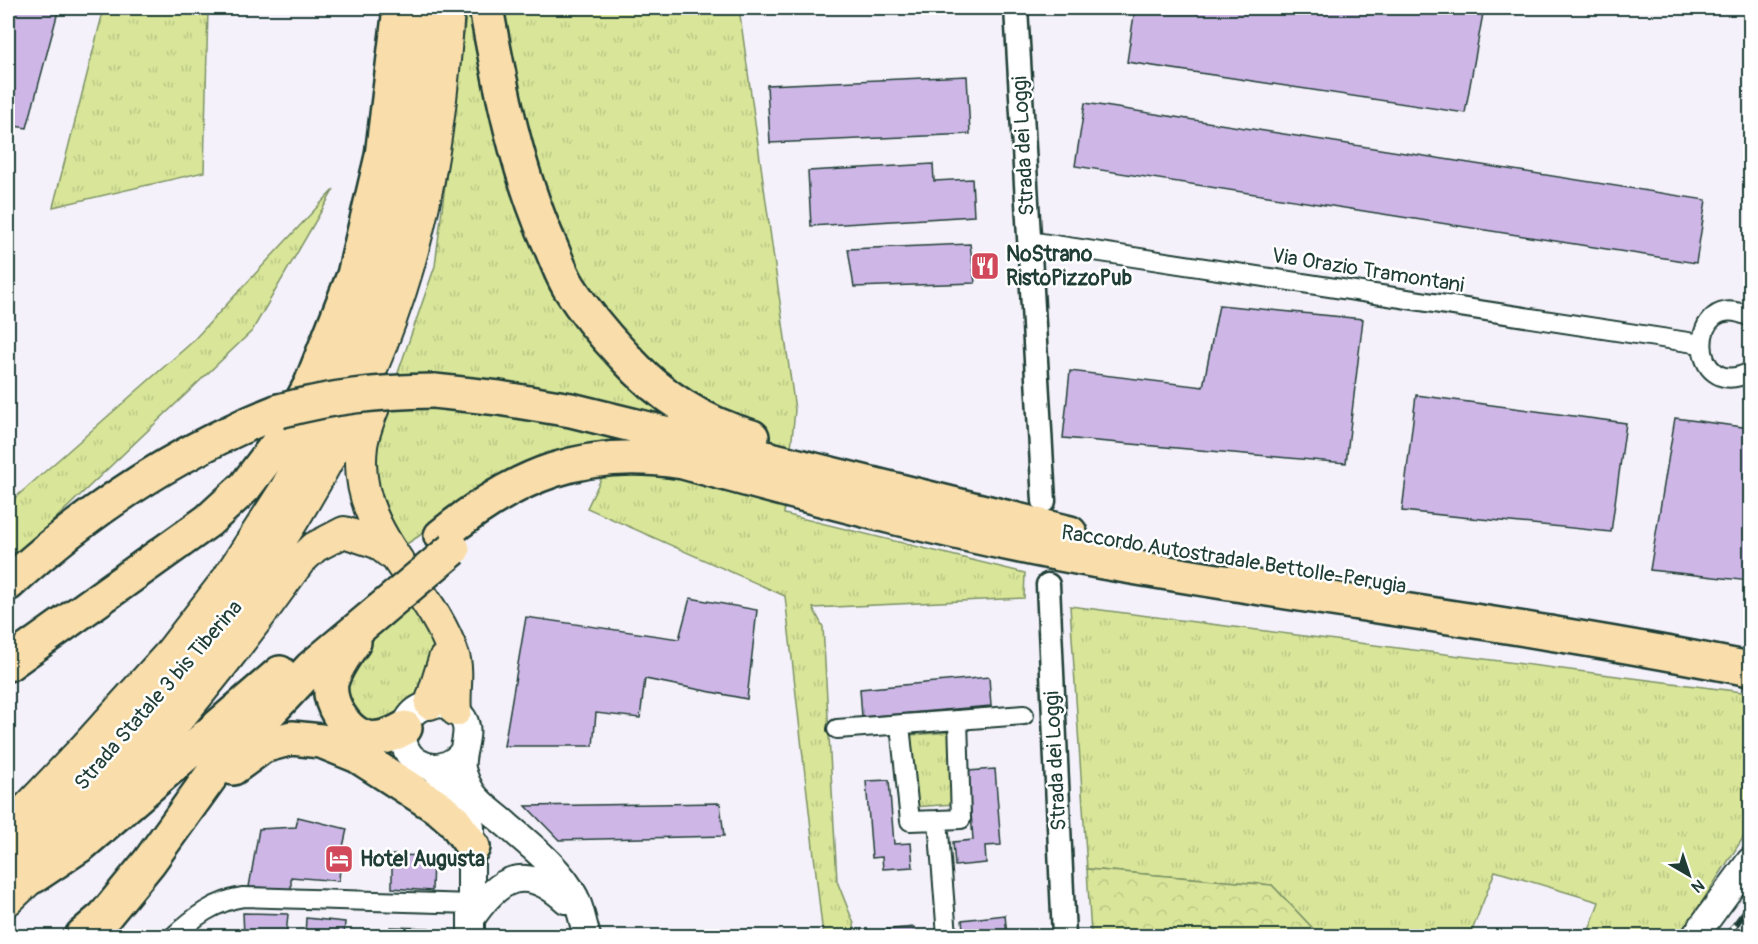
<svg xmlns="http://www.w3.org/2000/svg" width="1758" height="944" viewBox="0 0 1758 944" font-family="Pangolin,sans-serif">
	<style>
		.grass { fill: url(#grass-tufts); stroke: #7c9266; stroke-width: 1.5 }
		.forest { fill: url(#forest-crowns); stroke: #7c9266; stroke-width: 1.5 }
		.building { fill: #ceb7e7; stroke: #1f3d34; stroke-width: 1.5 }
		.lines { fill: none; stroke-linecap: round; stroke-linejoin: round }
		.minor-casing { stroke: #1f3d34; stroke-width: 22 }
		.tertiary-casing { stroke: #1f3d34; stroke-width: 27 }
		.secondary-casing { stroke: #1f3d34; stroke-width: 30 }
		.trunk-casing { stroke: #1f3d34; stroke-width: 34 }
		.motorway-casing { stroke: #1f3d34; stroke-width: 38 }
		.minor { stroke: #fff; stroke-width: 18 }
		.tertiary { stroke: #fff; stroke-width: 22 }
		.secondary { stroke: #fff; stroke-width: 26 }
		.trunk { stroke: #f9deab; stroke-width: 30 }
		.motorway { stroke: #f9deab; stroke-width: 33 }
		.rail-casing { stroke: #1f3d34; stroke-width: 7 }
		.rail { stroke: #fff; stroke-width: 4.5; stroke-dasharray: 14; stroke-linecap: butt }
		.motorway-bridge-casing { stroke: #1f3d34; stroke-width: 38; stroke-linecap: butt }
		.motorway-bridge { stroke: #f9deab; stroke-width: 33 }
		.labels { text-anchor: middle; stroke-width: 5; stroke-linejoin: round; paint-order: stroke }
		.street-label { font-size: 21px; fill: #1f3d34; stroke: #fff }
		.poi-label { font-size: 21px; font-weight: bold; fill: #1f3d34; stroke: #fff; text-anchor: start }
	</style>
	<defs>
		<pattern id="grass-tufts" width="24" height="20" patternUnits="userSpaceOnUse" patternTransform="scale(1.5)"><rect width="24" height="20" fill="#d9e699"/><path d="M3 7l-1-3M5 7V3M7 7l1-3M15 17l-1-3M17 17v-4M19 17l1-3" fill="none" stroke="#bac684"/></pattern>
		<pattern id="forest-crowns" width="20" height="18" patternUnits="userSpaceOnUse" patternTransform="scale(1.5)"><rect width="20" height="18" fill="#d9e699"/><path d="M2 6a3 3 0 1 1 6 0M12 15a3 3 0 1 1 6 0" fill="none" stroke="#bac684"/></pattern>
	</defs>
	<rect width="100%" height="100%" fill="#f5f1fa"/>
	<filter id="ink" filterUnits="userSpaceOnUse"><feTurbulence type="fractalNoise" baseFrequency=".0167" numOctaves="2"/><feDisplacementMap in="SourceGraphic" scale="12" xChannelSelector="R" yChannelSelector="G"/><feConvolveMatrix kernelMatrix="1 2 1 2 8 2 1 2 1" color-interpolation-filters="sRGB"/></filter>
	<g filter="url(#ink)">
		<path class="grass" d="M104,8H208L204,172L53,207Z
			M467,8H739L795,410L784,514L1025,573L1024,598L813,608L823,627L837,881L854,924L855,936H823L785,596L587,508L616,448L527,466L402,547L368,459L435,266Z
			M334,189L252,331L8,564V504L190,344Z
			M412,602L437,651L435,682L390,721L375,728L342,702L348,658Z
			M1070,606L1750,693V827L1680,936H1587L1599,902L1495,871L1470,936H1320L1272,885L1087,869Z
			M952,732L954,804L914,807L910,735Z"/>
		<path class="forest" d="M1087,869L1272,885L1320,936H1091Z"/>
		<path class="building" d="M8,8H59L27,128L8,125Z
			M1135,8H1484L1465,113L1127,62Z
			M967,76L970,134L770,143L767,85Z
			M1085,103L1706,200L1696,263L1075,166Z
			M933,164L934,181L972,179L974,216L811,226L808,171Z
			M970,244L975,283L854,287L848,249Z
			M1219,305L1363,319L1346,463L1063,438L1070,371L1203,387Z
			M1416,395L1626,423L1611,532L1402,511Z
			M1675,418L1750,428V581L1650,570Z
			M690,598L757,610L747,699L645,679L640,718L596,713L593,746H504L526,617L679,639Z
			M989,677L991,706L862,717L860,689Z
			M995,769L1001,845L985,846L986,863L955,866L953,842L973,840L968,771Z
			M889,780L894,844L911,843L913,867L883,869L882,857L872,858L866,781Z
			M720,803L724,836L559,840L526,806Z
			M298,817L347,829L343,847L350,852L348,867H340L339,881L291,877V889L249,887L259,829L296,827Z
			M392,855L433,856L432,891L392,888Z
			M243,913L288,914L286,936H244Z
			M1005,915L1007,936H964L962,920Z
			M306,918L345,922L344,936H305Z
			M390,927L429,928V936H390Z
			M914,927L915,936H884L883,930Z"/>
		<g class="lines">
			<g class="minor-casing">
				<path id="minor" d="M1029,241L1701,344
					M1750,317C1686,285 1687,404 1750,372
					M900,725L910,821L938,820
					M837,729L1024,715
					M174,936C193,918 215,901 243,897L472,904
					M947,936L938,820L961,819L958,720"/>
			</g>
			<g class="tertiary-casing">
				<path id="tertiary" d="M1016,8L1044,501
					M1048,585L1064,936"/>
			</g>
			<g class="secondary-casing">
				<path id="secondary" d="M463,752C437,786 388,756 408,720C417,704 440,699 455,710C478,727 459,748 462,769C464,777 469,788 473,794C482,806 496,815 507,825C531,846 560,868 575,897C581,909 583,924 587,936
					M433,768L456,797L471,827V936
					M471,919C499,877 525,863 566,900
					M1695,936L1750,861"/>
			</g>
			<g class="trunk-casing">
				<path id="trunk" d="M379,394C373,411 364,429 362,446C351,533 430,582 454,656C459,672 454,694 456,711
					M430,704L444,659
					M8,828L86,746L169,654L227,579L285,489L339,388L379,283L410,161L423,63L426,8
					M8,861C177,702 328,514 401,291C431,199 443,103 449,8
					M8,900C117,799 214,682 300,561L315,547L344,532L377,543L391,554"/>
			</g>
			<g class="motorway-casing">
				<path id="motorway" d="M486,8C501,89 516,169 550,245C556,259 561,274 569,287C584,311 603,334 623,355C658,394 701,423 752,437
					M434,391L499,398L571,410L1070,533
					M441,536C515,475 585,446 683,462C821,500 962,537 1103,562C1319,600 1536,626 1750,669
					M8,584C88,510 177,451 279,411
					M354,642C345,654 335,668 331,683C328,703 345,731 364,737C377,741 393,735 405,728
					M8,664L208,521L245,487L282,438L311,384L354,275L382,156L400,8
					M233,768L263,746L292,738L321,741L358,756L439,808L454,821L473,847
					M34,876L82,844L280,673
					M82,936L104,917L149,862L216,769L311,668L379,611"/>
			</g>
			<use href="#minor" class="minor"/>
			<use href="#tertiary" class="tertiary"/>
			<use href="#secondary" class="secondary"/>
			<use href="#trunk" class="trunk"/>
			<use href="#motorway" class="motorway"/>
			<g class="rail-casing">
				<path id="rail" d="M1727,936L1750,905"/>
			</g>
			<use href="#rail" class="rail"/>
			<g class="motorway-bridge-casing">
				<path id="motorway-bridge" d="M279,411C336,396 375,392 434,391
					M379,611L453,549"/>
			</g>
			<use href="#motorway-bridge" class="motorway-bridge"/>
		</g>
	</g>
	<defs>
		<g id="restaurant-square" transform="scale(1.5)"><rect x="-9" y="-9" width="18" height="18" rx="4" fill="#d1495b" stroke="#fff"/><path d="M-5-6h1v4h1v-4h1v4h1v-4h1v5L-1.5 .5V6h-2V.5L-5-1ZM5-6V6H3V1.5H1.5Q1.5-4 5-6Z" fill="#fff"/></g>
		<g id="hotel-square" transform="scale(1.5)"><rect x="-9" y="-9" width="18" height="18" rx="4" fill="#d1495b" stroke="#fff"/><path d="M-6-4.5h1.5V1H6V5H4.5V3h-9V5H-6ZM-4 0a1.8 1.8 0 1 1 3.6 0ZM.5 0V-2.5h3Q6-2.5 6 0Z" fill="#fff"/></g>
	</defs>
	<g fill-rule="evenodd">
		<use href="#restaurant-square" x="985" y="266"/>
		<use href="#hotel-square" x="339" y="859"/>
	</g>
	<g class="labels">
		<g class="street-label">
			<text transform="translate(1023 146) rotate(-93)" y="7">Strada dei Loggi</text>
			<text transform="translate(1368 270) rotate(9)" y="7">Via Orazio Tramontani</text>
			<text transform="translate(1234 559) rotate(9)" y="7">Raccordo Autostradale Bettolle-Perugia</text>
			<text transform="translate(158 695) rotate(-49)" y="7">Strada Statale 3 bis Tiberina</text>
			<text transform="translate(1055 761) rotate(-93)" y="7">Strada dei Loggi</text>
		</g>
		<g class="poi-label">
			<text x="1006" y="261">NoStrano<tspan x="1006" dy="24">RistoPizzoPub</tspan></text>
			<text x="360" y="866">Hotel Augusta</text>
		</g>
	</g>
	<rect width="1758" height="944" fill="none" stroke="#fff" stroke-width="30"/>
	<rect x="15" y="15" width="1728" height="914" fill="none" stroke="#1f3d34" stroke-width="2" filter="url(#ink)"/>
	<g transform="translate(1689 875) rotate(141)" stroke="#ffffff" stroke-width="4.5" paint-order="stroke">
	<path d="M0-4.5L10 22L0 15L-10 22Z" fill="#1f3d34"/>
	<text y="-9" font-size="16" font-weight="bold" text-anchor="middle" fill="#1f3d34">N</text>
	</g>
</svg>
